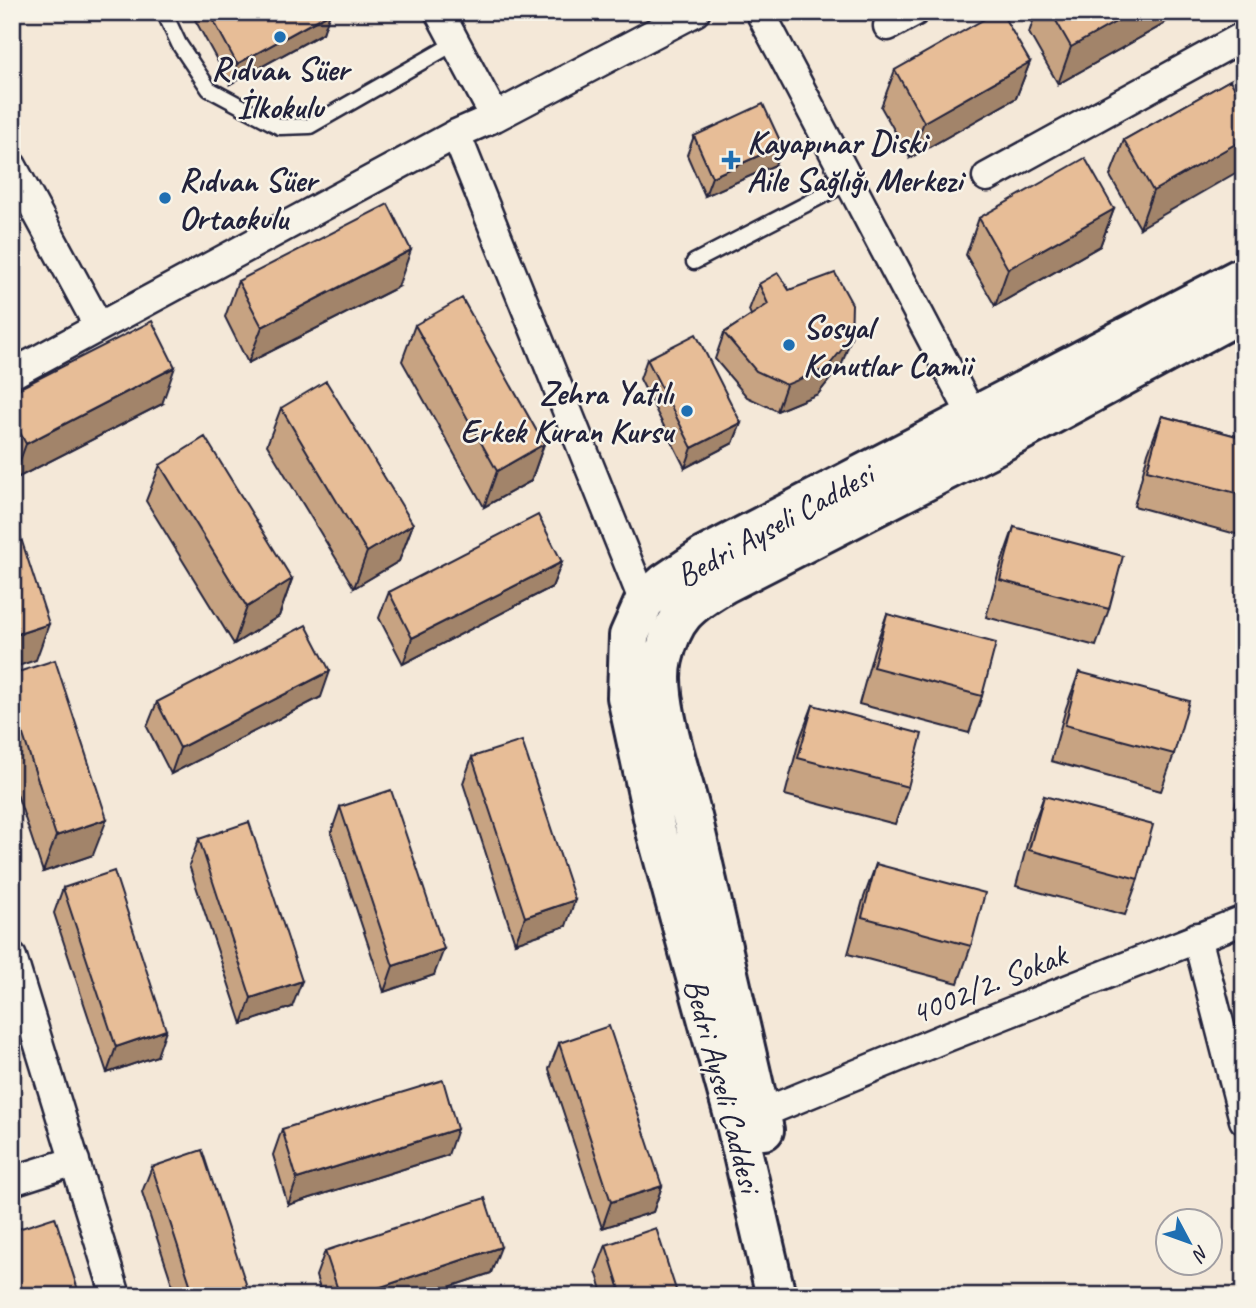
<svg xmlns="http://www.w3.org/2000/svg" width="1256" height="1308" viewBox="0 0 1256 1308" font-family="Caveat,sans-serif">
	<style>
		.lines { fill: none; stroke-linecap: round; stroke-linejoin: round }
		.lane-casing { stroke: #22223b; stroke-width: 19 }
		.street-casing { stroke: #22223b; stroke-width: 33 }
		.secondary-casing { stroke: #22223b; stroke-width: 44 }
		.lane { stroke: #f7f3e8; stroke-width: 14 }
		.street { stroke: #f7f3e8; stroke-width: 28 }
		.secondary { stroke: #f7f3e8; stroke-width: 38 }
		.wall { fill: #c7a382; stroke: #22223b; stroke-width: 2 }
		.shaded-wall { fill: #a2846a; stroke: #22223b; stroke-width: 2 }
		.building { fill: #e7bd97; stroke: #22223b; stroke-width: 2 }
		.poi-dot { fill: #1f6fb2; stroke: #f7f3e8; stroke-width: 2.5 }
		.labels { text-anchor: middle; stroke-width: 5; stroke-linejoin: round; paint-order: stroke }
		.poi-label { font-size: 33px; font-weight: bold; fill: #22223b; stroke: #f7f3e8; text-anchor: start }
		.street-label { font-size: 33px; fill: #22223b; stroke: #f7f3e8 }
	</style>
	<rect width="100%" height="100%" fill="#f4e8d8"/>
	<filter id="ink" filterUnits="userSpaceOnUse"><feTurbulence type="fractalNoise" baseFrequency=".0143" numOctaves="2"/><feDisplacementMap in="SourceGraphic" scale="14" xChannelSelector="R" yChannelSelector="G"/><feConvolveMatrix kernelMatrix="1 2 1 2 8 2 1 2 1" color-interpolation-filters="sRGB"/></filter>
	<g filter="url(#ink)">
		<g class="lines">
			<g class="lane-casing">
				<path id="lane" d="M164,12L179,44L209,89L280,127L310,126L455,43
					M694,262L849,182"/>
			</g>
			<g class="street-casing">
				<path id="street" d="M439,12L495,117
					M760,12L973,417
					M888,26L914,12
					M456,134L644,602
					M12,166L99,327
					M987,177L1244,36
					M12,374L456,134L495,117L695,12
					M1197,937L1244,1120
					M12,957L116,1296
					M760,1114L947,1037L1244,920
					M12,1181L75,1161"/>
			</g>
			<g class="secondary-casing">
				<path id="secondary" d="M764,1130C740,1028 718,926 694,825C684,781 653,700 663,659C673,617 688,605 724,584L988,449L1244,311
					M776,1296L734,1116L656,831L627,697L629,636L644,602L665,583L705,556L1244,276"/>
			</g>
			<use href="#lane" class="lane"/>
			<use href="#street" class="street"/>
			<use href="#secondary" class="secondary"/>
		</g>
		<path class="wall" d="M196,12H329L323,33L230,84L194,18Z
			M1036,12H1168L1164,24L1058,84L1029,33Z
			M1030,62L1016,98L910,158L881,107L895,70Z
			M1230,80L1140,228L1110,176L1124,140Z
			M694,136L775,165L705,196L687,155Z
			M1114,209L1100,246L995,306L966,255L979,218Z
			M238,281L398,287L248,363L225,317Z
			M759,284L789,290L842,364L818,394L777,411L747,397L715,359L724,333L751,315L749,310Z
			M415,325L544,444L531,481L484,507L402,361Z
			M647,359L741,423L733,443L685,468L640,379Z
			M12,392L162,404L13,480Z
			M281,408L413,524L399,561L354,588L267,445Z
			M1162,416L1244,438L1243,536L1134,506L1148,453Z
			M160,465L292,579L279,616L234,644L146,501Z
			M1014,527L1109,609L1096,646L986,617L1001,564Z
			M562,562L552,587L403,664L379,618L389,592Z
			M887,614L982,696L969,733L859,704L874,650Z
			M1079,672L1174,754L1161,791L1051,761L1066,708Z
			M12,674L93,855L43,872L12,779Z
			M321,697L171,774L147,727L157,702Z
			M813,705L908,787L895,824L785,795L799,741Z
			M472,757L566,926L515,943L463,783Z
			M1244,773V809L1235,807Z
			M1044,796L1138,879L1125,915L1016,886L1030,833Z
			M340,807L434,975L384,992L331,833Z
			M199,839L292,1007L242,1024L189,865Z
			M876,864L971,946L958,983L848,954L863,900Z
			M63,888L157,1056L107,1073L54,913Z
			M559,1043L662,1186L653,1212L602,1228L549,1069Z
			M282,1129L448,1155L288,1205L273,1155Z
			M152,1167L250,1296H176L142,1192Z
			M606,1245L678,1296H604L596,1271Z
			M325,1251L491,1273L422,1296H322L316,1276Z"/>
		<path class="shaded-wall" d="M1133,12H1168L1164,24L1058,84L1071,47Z
			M330,13L323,33L230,84L237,64Z
			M1030,62L1016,98L910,158L924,122Z
			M1244,139V168L1140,228L1153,191Z
			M782,145L775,165L705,196L712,177Z
			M1114,209L1100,246L995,306L1008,269Z
			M411,250L398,287L248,363L262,327Z
			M851,338L842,364L818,394L777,411L786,385Z
			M175,367L162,404L13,480L26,444Z
			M741,423L733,443L685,468L692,448Z
			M544,444L531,481L484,507L497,471Z
			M413,524L399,561L354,588L367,552Z
			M562,562L552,587L403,664L412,638Z
			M292,579L279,616L234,644L247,607Z
			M49,624L36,660L12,668V636Z
			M330,671L321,697L171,774L180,748Z
			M107,819L93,855L43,872L56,836Z
			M575,900L566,926L515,943L525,917Z
			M444,949L434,975L384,992L393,966Z
			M302,981L292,1007L242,1024L251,998Z
			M166,1030L157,1056L107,1073L116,1047Z
			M457,1129L448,1155L288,1205L297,1179Z
			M662,1186L653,1212L602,1228L611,1202Z
			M501,1247L491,1273L422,1296H354Z
			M78,1290L76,1296H61Z"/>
		<path class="building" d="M209,12H329L330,13L237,64Z
			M997,12H1001L1030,62L924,122L895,70Z
			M1051,12H1133L1071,47Z
			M1230,80L1244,105V139L1153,191L1124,140Z
			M763,104L782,145L712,177L694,136Z
			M1085,158L1114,209L1008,269L979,218Z
			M388,204L411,250L262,327L238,281Z
			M778,273L789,290L835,273L852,304L851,338L827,368L786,385L756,371L724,333L768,304L759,284Z
			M462,298L544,444L497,471L415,325Z
			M152,321L175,367L26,444L12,417V392Z
			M696,334L741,423L692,448L647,359Z
			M326,381L413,524L367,552L281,408Z
			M1162,416L1244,438V495L1147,470Z
			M205,437L292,579L247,607L160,465Z
			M12,511L49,624L12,636Z
			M538,515L562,562L412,638L389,592Z
			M1014,527L1123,556L1109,609L1000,580Z
			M887,614L996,643L982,696L873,667Z
			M306,625L330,671L180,748L157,702Z
			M55,660L107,819L56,836L12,701V674Z
			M1079,672L1189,701L1174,754L1065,725Z
			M813,705L922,734L908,787L798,758Z
			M522,741L575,900L525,917L472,757Z
			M391,790L444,949L393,966L340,807Z
			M1044,796L1153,825L1138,879L1029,850Z
			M249,822L302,981L251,998L199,839Z
			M876,864L985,893L971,946L862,917Z
			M114,871L166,1030L116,1047L63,888Z
			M609,1026L662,1186L611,1202L559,1043Z
			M443,1080L457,1129L297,1179L282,1129Z
			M202,1150L250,1296H194L152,1167Z
			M485,1198L501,1247L354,1296H340L325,1251Z
			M55,1217L78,1290L61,1296H38V1295L35,1296H12V1231Z
			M656,1228L678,1296H622L606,1245Z"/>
	</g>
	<g class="poi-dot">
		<circle cx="280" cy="37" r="7"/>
		<path d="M727.5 149.5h7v7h7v7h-7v7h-7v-7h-7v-7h7z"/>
		<circle cx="165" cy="198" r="7"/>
		<circle cx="789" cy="345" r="7"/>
		<circle cx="687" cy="411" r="7"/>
	</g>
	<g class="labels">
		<g class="poi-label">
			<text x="280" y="80" text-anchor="middle">Rıdvan Süer<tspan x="280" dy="38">İlkokulu</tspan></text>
			<text x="747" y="153">Kayapınar Diski<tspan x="747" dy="38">Aile Sağlığı Merkezi</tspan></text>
			<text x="179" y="191">Rıdvan Süer<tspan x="179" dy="38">Ortaokulu</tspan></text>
			<text x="803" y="338">Sosyal<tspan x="803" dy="38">Konutlar Camii</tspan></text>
			<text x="673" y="404" text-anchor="end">Zehra Yatılı<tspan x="673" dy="38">Erkek Kuran Kursu</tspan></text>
		</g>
		<g class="street-label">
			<text transform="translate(774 524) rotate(-29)" y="12">Bedri Ayseli Caddesi</text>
			<text transform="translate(988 983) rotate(-22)" y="12">4002/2. Sokak</text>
			<text transform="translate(724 1085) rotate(75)" y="12">Bedri Ayseli Caddesi</text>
		</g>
	</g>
	<rect width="1256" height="1308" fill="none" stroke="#f7f3e8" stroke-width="42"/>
	<rect x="21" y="21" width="1214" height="1266" fill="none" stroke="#22223b" stroke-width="2.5" filter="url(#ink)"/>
	<g transform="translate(1189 1242) rotate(131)"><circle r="33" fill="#f7f3e8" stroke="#a29fa3" stroke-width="2"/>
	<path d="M0-5L12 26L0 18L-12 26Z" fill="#1f6fb2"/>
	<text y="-10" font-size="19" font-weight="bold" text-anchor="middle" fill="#22223b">N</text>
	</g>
</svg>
